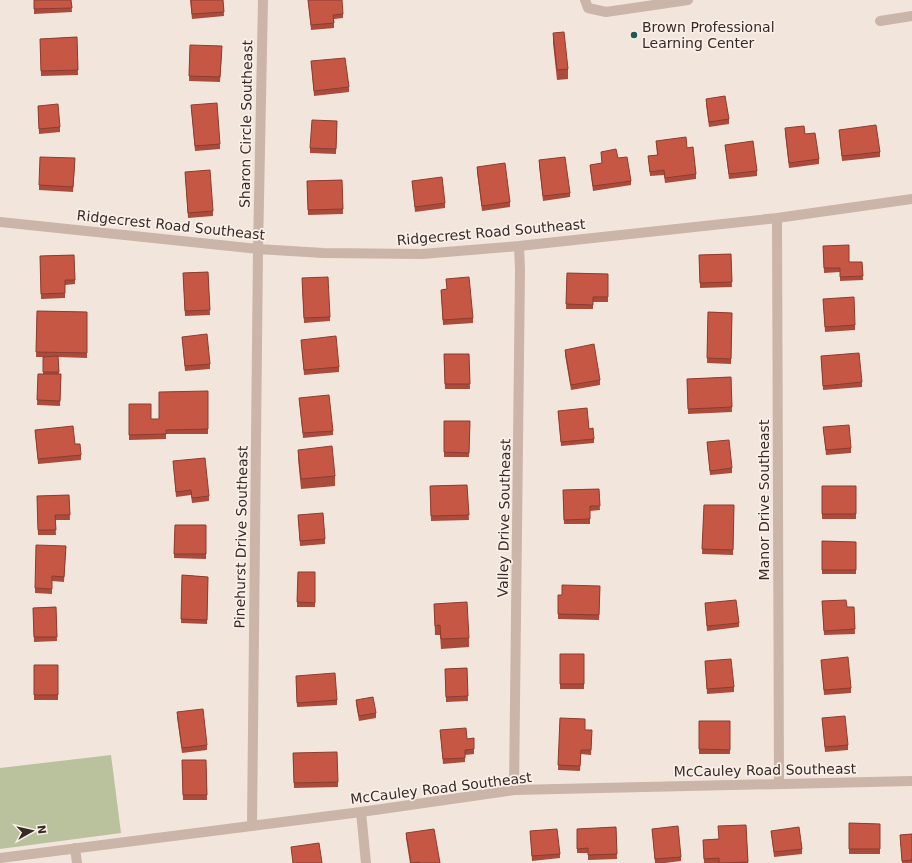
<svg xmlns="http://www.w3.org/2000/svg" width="912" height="863" viewBox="0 0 912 863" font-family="'DejaVu Sans',sans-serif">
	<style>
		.green { fill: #b9c29c }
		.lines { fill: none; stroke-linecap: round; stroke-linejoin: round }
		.minor { stroke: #cbb4a8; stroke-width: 10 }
		.wall { fill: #ab4b3b }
		.building { fill: #c75745; stroke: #8b3d30 }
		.poi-dot { fill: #1d5957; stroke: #faf0e9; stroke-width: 1.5 }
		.labels { text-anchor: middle; stroke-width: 3.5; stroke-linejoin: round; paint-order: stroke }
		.poi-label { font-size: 14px; fill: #372b28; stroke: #faf0e9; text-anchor: start }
		.street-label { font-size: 14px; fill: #372b28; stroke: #faf0e9 }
	</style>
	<rect width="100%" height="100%" fill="#f2e5dc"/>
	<path class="green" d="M111,755L121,833L0,849V768Z"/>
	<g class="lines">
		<path class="minor" d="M585,0L588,8L606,12L688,0
			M880,21L912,16
			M777,218L779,783
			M0,222L258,249L323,253L422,254L519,246L777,218L912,199
			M514,790L520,269L519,246
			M361,812L366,863
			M252,826L258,249L263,0
			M75,848L77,863
			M0,858L361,812L514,790L912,781"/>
	</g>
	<path class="wall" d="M34,0H71L72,12L34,14Z
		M190,0H223L224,16L192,19Z
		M308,0L343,14V18L334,19V28L311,30Z
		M553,33L568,69V79L557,80L553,43Z
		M77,37L78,75L41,76L40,39Z
		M190,45L222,51L220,82L189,81Z
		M311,61L349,87V92L314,96Z
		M706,99L729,119V124L709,127L706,104Z
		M191,105L220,144V149L195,151Z
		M38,106L60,127V132L39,134Z
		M337,121L336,154L310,153V148Z
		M785,128L819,159V164L789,168L785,133Z
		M839,130L880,152V157L842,161Z
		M656,141L687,148L696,174V179L665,183L664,175L650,176L648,156L657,155Z
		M725,145L757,171V176L729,179Z
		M601,152L618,158L631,181V185L593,191L590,169V165L602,163Z
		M539,160L570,193V197L543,201L539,165Z
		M75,163L73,192L39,190V185Z
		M477,167L510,202V207L482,211L477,172Z
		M185,172L213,211V216L188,218Z
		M342,180L343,214L308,215L307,181Z
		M412,181L445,203V208L415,212Z
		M823,246L849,262H862L863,280L840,281V272L824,273Z
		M731,254L732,287L700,288L699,255Z
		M74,255L75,284L65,285V298L41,299L40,256Z
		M208,272L210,315L185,316L183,273Z
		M567,273L608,274V302H593V309H566Z
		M446,279L473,318V323L443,325L441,290L447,289Z
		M302,283L330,317V321L304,323Z
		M823,299L855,325V330L825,332Z
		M37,311L87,312V358L58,357L59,374H61L60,406L37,405L38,374H43V357H36Z
		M708,312L732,313L731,364L707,363Z
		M182,337L210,364V369L185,371Z
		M301,340L339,367V372L304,375Z
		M565,350L600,380V385L571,390L565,355Z
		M444,354H469L470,389H445Z
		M821,356L862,382V387L823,390Z
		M731,377L732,412L688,414L687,379Z
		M208,391V434H166V439L129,440V404L151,419H159Z
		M299,398L333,431V435L303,438Z
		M558,411L589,429L594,439V443L561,446Z
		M444,421H470L469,457H444Z
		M823,427L851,448V453L826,455Z
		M35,430L75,444L81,455V460L38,464Z
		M707,442L732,468V473L710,475Z
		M298,450L335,476V486L301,489L298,459Z
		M173,461L209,496V501L192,503L191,495L176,497Z
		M467,485L469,520L431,521L430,486Z
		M822,486H856V519H822Z
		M599,489L600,510L590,511V524H564L563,490Z
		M69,495L70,520H55L56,535H38L37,496Z
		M704,505H734L733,555L702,554Z
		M298,515L325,539V544L300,546Z
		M175,525H206V559L174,558Z
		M822,541L856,542V574H822Z
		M66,546L64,582L52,581V594L35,593V588Z
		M298,572H315V607H297Z
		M182,575L208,577L207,624L181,623Z
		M600,586L599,620L558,619V595H562Z
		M822,601L847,607H854L855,634L824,635Z
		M705,603L739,623V627L707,631Z
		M434,604L469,638V647L441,649L440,635H435Z
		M56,607L57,641L34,642L33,608Z
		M560,654H584V689H560Z
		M821,660L851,688V693L824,695Z
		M705,661L734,687V692L707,694Z
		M34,665H58V700H34Z
		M467,668L468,701L446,702L445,669Z
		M296,676L337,700V705L297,707Z
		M356,700L376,713V718L359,721L356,704Z
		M177,712L207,745V750L182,753L177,717Z
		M560,718L585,730H592L591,755L581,754L580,771L558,770Z
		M822,718L848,745V750L825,752Z
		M699,721H730V754H699Z
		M440,730L467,739L474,749V754L465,755V762L443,764Z
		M293,753L338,782V787L294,788Z
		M182,760H206L207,800H183Z
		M849,823L880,824V854H849Z
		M746,825L748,863H704L703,840L718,839Z
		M616,827L617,859L588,860V853H577V829Z
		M652,829L681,857V861L665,863H655Z
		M530,831L560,854V858L532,861Z
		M771,831L802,849V854L774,857Z
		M406,833L440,863H410L406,838Z
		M912,834V863H902L900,835Z"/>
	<path class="building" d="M34,0H71L72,8L34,9Z
		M191,0H223L224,12L192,14Z
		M308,0H342L343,14L333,15L334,23L311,25Z
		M564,32L568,69L557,70L553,33Z
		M77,37L78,70L41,71L40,39Z
		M190,45L222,46L220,77L189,76Z
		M345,58L349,87L314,91L311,61Z
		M725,96L729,119L709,122L706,99Z
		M217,103L220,144L195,146L191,105Z
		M58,104L60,127L39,129L38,106Z
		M312,120L337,121L336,149L310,148Z
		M876,125L880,152L842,156L839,130Z
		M804,126L805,134L815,133L819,159L789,163L785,128Z
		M686,137L687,148L693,147L696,174L665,178L664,170L650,172L648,156L658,155L656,141Z
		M753,141L757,171L729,174L725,145Z
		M616,149L618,158L627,157L631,181L593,186L590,165L602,163L601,152Z
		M40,157L75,158L73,187L39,185Z
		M565,157L570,193L543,196L539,160Z
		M505,163L510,202L482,206L477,167Z
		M210,170L213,211L188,213L185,172Z
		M442,177L445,203L415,207L412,181Z
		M342,180L343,209L308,210L307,181Z
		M849,245V262H862L863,276L840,277V268H824L823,246Z
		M731,254L732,282L700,283L699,255Z
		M74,255L75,280H65V293L41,294L40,256Z
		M208,272L210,310L185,311L183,273Z
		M567,273L608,274V297H593V305L566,304Z
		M328,277L330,317L304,318L302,278Z
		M469,277L473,318L443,320L441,290L447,289L446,279Z
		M854,297L855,325L825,327L823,299Z
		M37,311L87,312V353L36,352Z
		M708,312L732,313L731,359L707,358Z
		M207,334L210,364L185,366L182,337Z
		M336,336L339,367L304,370L301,340Z
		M594,344L600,380L571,385L565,350Z
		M859,353L862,382L823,386L821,356Z
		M444,354H469L470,384H445Z
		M58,356L59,372H43V357Z
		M38,374H61L60,401L37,400Z
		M731,377L732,407L688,409L687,379Z
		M208,391V429L166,430V434L129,435V404H151V419H159V392Z
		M329,395L333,431L303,433L299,398Z
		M587,408L589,429L593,428L594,439L561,442L558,411Z
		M444,421H470L469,453L444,452Z
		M849,425L851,448L826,450L823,427Z
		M73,426L75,444H80L81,455L38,459L35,430Z
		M729,440L732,468L710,471L707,442Z
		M332,446L335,476L301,479L298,450Z
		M205,458L209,496L192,498L191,490L176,492L173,461Z
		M467,485L469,515L431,516L430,486Z
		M822,486H856V514H822Z
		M599,489L600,506H590V519L564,520L563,490Z
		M69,495L70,515H55L56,530H38L37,496Z
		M704,505H734L733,550L702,549Z
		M323,513L325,539L300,541L298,515Z
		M175,525H206V554H174Z
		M822,541L856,542V570H822Z
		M36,545L66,546L64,577L52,576V589L35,588Z
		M298,572H315V603L297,602Z
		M182,575L208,577L207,620L181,619Z
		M562,585L600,586L599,615L558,614V595H562Z
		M736,600L739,623L707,626L705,603Z
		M846,600L847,607H854L855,629L824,631L822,601Z
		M467,602L469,638L441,639L440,625L435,626L434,604Z
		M56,607L57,637H34L33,608Z
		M560,654H584V684H560Z
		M848,657L851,688L824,690L821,660Z
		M731,659L734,687L707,689L705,661Z
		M34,665H58V695H34Z
		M467,668L468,696L446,697L445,669Z
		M335,673L337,700L297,703L296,676Z
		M373,697L376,713L359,716L356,700Z
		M203,709L207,745L182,748L177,712Z
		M845,716L848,745L825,747L822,718Z
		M560,718L585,719V730H592L591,750H581L580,766L558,765Z
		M699,721H730V750L699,749Z
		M466,728L467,739L474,738V749L465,750V758L443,759L440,730Z
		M337,752L338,782L294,783L293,753Z
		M182,760H206L207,795H183Z
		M849,823L880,824V849H849Z
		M746,825L748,862L719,863V858L704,859L703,840L719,839L718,826Z
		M678,826L681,857L655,859L652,829Z
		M616,827L617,854L588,855V848L577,849V829Z
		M799,827L802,849L774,852L771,831Z
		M434,829L440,863H419V862L411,863L406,833Z
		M557,829L560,854L532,856L530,831Z
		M912,834V860L902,861L900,835Z
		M319,843L322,863H293L291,847Z"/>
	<circle class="poi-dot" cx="634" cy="35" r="4"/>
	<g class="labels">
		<g class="poi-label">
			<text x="642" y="32">Brown Professional<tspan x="642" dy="16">Learning Center</tspan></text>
		</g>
		<g class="street-label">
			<text transform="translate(246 124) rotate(-89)" y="5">Sharon Circle Southeast</text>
			<text transform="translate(171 225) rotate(6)" y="5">Ridgecrest Road Southeast</text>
			<text transform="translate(491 232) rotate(-5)" y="5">Ridgecrest Road Southeast</text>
			<text transform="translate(764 500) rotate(-90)" y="5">Manor Drive Southeast</text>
			<text transform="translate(504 518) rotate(-89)" y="5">Valley Drive Southeast</text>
			<text transform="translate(241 537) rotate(-89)" y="5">Pinehurst Drive Southeast</text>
			<text transform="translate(765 770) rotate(-1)" y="5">McCauley Road Southeast</text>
			<text transform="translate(441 788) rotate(-7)" y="5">McCauley Road Southeast</text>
		</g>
	</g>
	<g transform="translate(32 831) rotate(82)" stroke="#faf0e9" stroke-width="3" paint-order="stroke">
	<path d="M0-3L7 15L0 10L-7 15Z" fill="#372b28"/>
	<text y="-6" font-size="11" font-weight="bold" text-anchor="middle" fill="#372b28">N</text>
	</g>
</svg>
